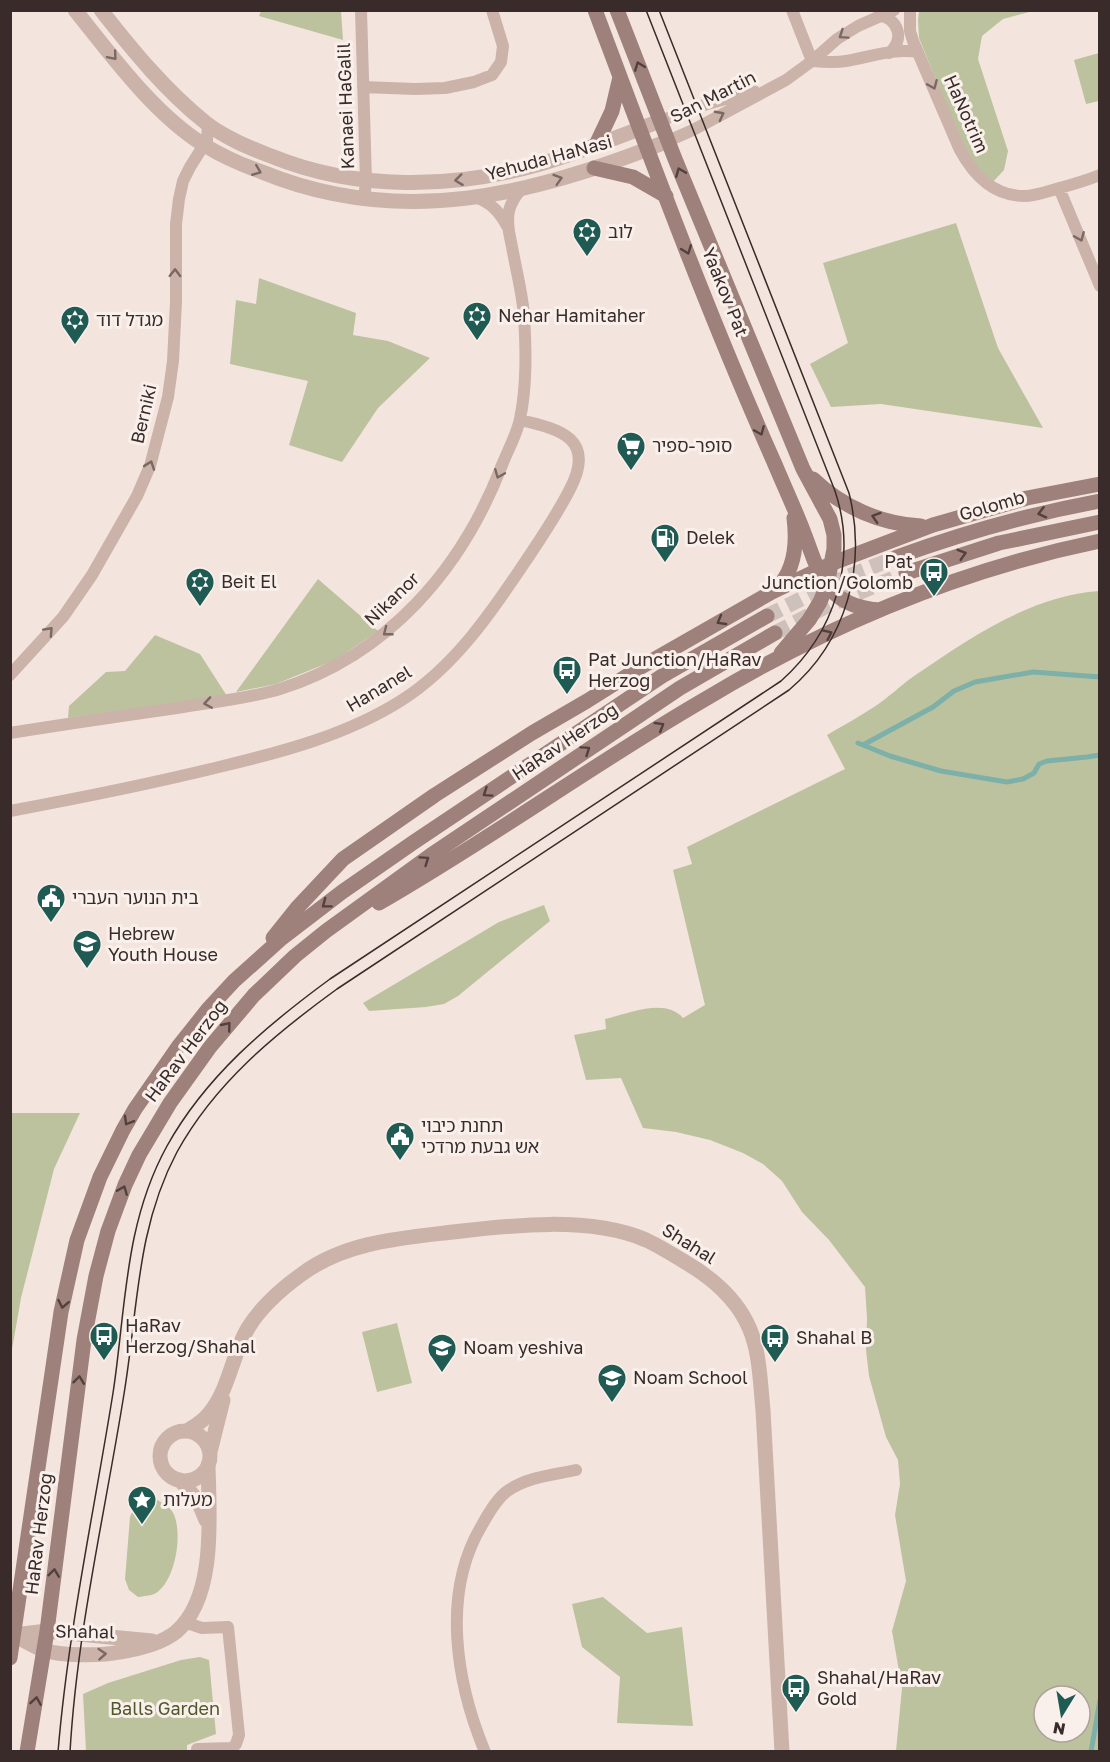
<svg xmlns="http://www.w3.org/2000/svg" width="1110" height="1762" viewBox="0 0 1110 1762" font-family="'Golos Text','Noto Sans Hebrew',sans-serif">
	<style>
		.green { fill: #bcc29e; fill-rule: evenodd }
		.lines { fill: none; stroke-linecap: round; stroke-linejoin: round }
		.stream { stroke: #7db0a8; stroke-width: 5 }
		.secondary-tunnel { stroke: #cec0ba; stroke-width: 15; stroke-dasharray: 15 8; stroke-linecap: butt }
		.minor { stroke: #cbb3aa; stroke-width: 12 }
		.tertiary { stroke: #cbb3aa; stroke-width: 15 }
		.secondary { stroke: #9f817b; stroke-width: 15 }
		.tram { stroke: #382b29; stroke-width: 1.5 }
		.oneway { stroke: #7a6863 }
		.oneway2 { stroke: #52403e }
		.labels { text-anchor: middle; stroke-width: 6; stroke-linejoin: round; paint-order: stroke }
		.street-label { font-size: 18px; fill: #382b29; stroke: #faf0eb }
		.poi-label { font-size: 18px; fill: #382b29; stroke: #faf0eb; text-anchor: start }
		.park-label { font-size: 18px; fill: #4f572d; stroke: #faf0eb }
	</style>
	<rect width="100%" height="100%" fill="#f3e5de"/>
	<path class="green" d="M261,11H341L343,40L259,16Z
		M919,11H1033L1003,19L982,36L978,59L1008,151L1004,170L991,184L975,165L964,148L919,38L918,20Z
		M1099,53V101L1086,104L1074,60Z
		M956,223L998,348L1043,428L881,404L831,407L810,364L848,343L823,263Z
		M259,278L356,313L353,335L388,341L430,358L378,408L342,462L289,445L308,381L230,364L236,300L256,304Z
		M318,579L378,631L335,660L276,684L236,692Z
		M1099,591V1751H896L902,1688L892,1631L906,1581L895,1515L900,1484L898,1460L886,1437L869,1376L866,1350L867,1318L865,1287L829,1240L802,1212L782,1181L763,1164L743,1153L710,1140L676,1132L643,1128L621,1078L586,1080L574,1035L606,1029L605,1019C628,1014 665,997 683,1018L705,1005L673,870L692,864L687,847L845,769L827,735C842,726 859,717 874,707C888,698 900,686 914,676C970,638 1030,596 1099,591ZM1044,1696H1080V1732H1044Z
		M155,635L200,654L227,696L68,718L69,706L106,672L125,671Z
		M544,905L550,921L458,996L444,1004L426,1007L369,1011L363,1003L499,922Z
		M11,1113H80L54,1169L21,1298L11,1355Z
		M397,1323L412,1383L377,1392L362,1332Z
		M153,1498C160,1501 167,1505 172,1511C184,1529 176,1581 156,1593C151,1596 144,1596 138,1597L129,1590L125,1579L130,1517C135,1505 140,1500 153,1498Z
		M603,1597L647,1633L682,1627L693,1726L617,1723L620,1677L582,1647L572,1604Z
		M200,1657L209,1660L216,1734L187,1745V1751H86L83,1694L108,1683L181,1660Z"/>
	<g class="lines">
		<path class="stream" d="M858,743L890,756L941,771L1007,782L1023,779L1034,773L1039,764L1047,761L1087,757L1100,755
			M863,745L933,707L954,691L975,682L1033,672L1100,677
			M1091,1752L1100,1700"/>
		<path class="secondary-tunnel" d="M767,616L839,580L897,557
			M775,633L831,604L906,573"/>
		<path class="minor" d="M361,10L366,181L364,200
			M792,10L812,61
			M910,10V31L913,41L960,150C973,174 993,196 1024,196C1034,196 1046,192 1056,189C1071,185 1085,181 1100,175
			M879,15C899,19 905,40 889,53
			M812,61C823,62 835,63 846,61C870,57 894,48 918,52
			M363,87L415,89L445,88L474,82L492,75L501,62L503,46L492,10
			M660,121L697,107L754,91
			M668,141L693,130L786,80L812,61L837,39L858,26L894,10
			M1059,188L1100,286
			M475,197C491,203 499,211 507,226
			M10,675L63,617L92,575L137,496L150,466L168,397L173,361L176,302V224L179,199L183,181L190,167L207,140L208,125
			M10,733C66,724 121,716 177,708C211,702 247,699 280,689C388,655 462,569 502,465C508,450 517,434 520,419C527,385 526,349 524,315C522,292 516,269 512,247C510,236 506,224 509,211C511,202 516,195 522,188
			M10,811C80,798 150,784 219,767C282,752 347,735 402,700C454,667 491,613 525,562C541,538 557,515 570,489C596,439 561,429 520,420
			M184,1622L202,1628L228,1627L239,1735L236,1744L232,1748L197,1749V1752
			M485,1752C456,1682 441,1593 482,1525C488,1514 496,1500 506,1492C526,1477 553,1475 576,1470"/>
		<path class="tertiary" d="M75,10C112,56 154,114 204,145C222,156 242,165 262,172C401,229 534,195 668,141
			M101,10C133,51 166,91 206,123C225,138 250,148 271,156C357,191 452,189 540,164C581,152 620,136 660,121
			M187,1431C193,1427 200,1423 205,1418C229,1394 231,1356 248,1328C261,1307 281,1289 302,1274C345,1242 401,1238 453,1232C512,1225 590,1216 646,1240C659,1246 672,1254 685,1262C709,1276 733,1296 746,1321C760,1347 760,1381 763,1410L782,1752
			M160 1456a25 25 0 1 1 50 0a25 25 0 1 1-50 0Z
			M210,1452L223,1400
			M180,1480L198,1501L206,1520
			M14,1635C23,1640 33,1646 43,1650C61,1656 101,1656 120,1652C139,1649 161,1644 176,1632C217,1597 209,1514 208,1465
			M14,1635L47,1631L152,1641"/>
		<path class="secondary" d="M595,10C652,162 708,314 774,462C784,486 795,509 804,533C811,550 815,568 826,583C838,601 858,609 880,610
			M617,10L675,159L803,469L830,519L834,535V549L827,585L820,602L809,620L781,653
			M596,145L612,111L620,77
			M594,168L633,177L666,196
			M813,479C842,507 881,524 921,526
			M897,557C963,533 1030,514 1100,501
			M906,573L999,543L1100,522
			M777,588C795,570 797,542 794,518
			M379,903C489,840 592,765 702,701C824,627 959,570 1100,541
			M273,938L297,908L343,859L435,795L532,733L587,701L641,667L772,592L833,563L933,525L1027,498L1100,484
			M10,1658L61,1312L77,1240L100,1177L123,1130L135,1109L178,1047L209,1008L234,981L282,938L342,892L414,842L662,676L767,616
			M27,1752L47,1631L84,1340L96,1276L108,1231L125,1185L139,1155L170,1103L210,1047L254,995L295,956L326,931L431,855L631,721L680,688L775,633"/>
		<path class="tram" d="M58,1752C68,1631 94,1512 113,1393C126,1308 124,1224 167,1146C206,1076 266,1026 330,979L781,681C835,633 858,560 835,491L646,10
			M70,1752C77,1631 105,1513 124,1394C138,1310 136,1229 177,1152C215,1083 275,1034 337,989L789,690C847,641 867,565 849,493L659,10"/>
	</g>
	<defs><path id="oneway-chevron" d="M-2-3.5L2.5 0L-2 3.5" fill="none" stroke-width="1.6" stroke-linecap="round" stroke-linejoin="round" transform="scale(1.5)"/></defs>
	<g class="oneway">
		<use href="#oneway-chevron" transform="translate(843 35) rotate(146)"/>
		<use href="#oneway-chevron" transform="translate(113 56) rotate(50)"/>
		<use href="#oneway-chevron" transform="translate(933 85) rotate(67)"/>
		<use href="#oneway-chevron" transform="translate(720 115) rotate(-28)"/>
		<use href="#oneway-chevron" transform="translate(257 171) rotate(22)"/>
		<use href="#oneway-chevron" transform="translate(558 179) rotate(-17)"/>
		<use href="#oneway-chevron" transform="translate(459 180) rotate(173)"/>
		<use href="#oneway-chevron" transform="translate(1080 237) rotate(67)"/>
		<use href="#oneway-chevron" transform="translate(175 273) rotate(-89)"/>
		<use href="#oneway-chevron" transform="translate(150 465) rotate(-71)"/>
		<use href="#oneway-chevron" transform="translate(499 474) rotate(112)"/>
		<use href="#oneway-chevron" transform="translate(49 631) rotate(-47)"/>
		<use href="#oneway-chevron" transform="translate(387 632) rotate(142)"/>
		<use href="#oneway-chevron" transform="translate(208 703) rotate(171)"/>
		<use href="#oneway-chevron" transform="translate(102 1654) rotate(-4)"/>
	</g>
	<g class="oneway2">
		<use href="#oneway-chevron" transform="translate(639 66) rotate(-111)"/>
		<use href="#oneway-chevron" transform="translate(680 172) rotate(-112)"/>
		<use href="#oneway-chevron" transform="translate(687 250) rotate(69)"/>
		<use href="#oneway-chevron" transform="translate(760 431) rotate(67)"/>
		<use href="#oneway-chevron" transform="translate(1042 513) rotate(166)"/>
		<use href="#oneway-chevron" transform="translate(876 517) rotate(-162)"/>
		<use href="#oneway-chevron" transform="translate(962 554) rotate(-17)"/>
		<use href="#oneway-chevron" transform="translate(721 621) rotate(150)"/>
		<use href="#oneway-chevron" transform="translate(828 634) rotate(-25)"/>
		<use href="#oneway-chevron" transform="translate(660 726) rotate(-31)"/>
		<use href="#oneway-chevron" transform="translate(586 750) rotate(-34)"/>
		<use href="#oneway-chevron" transform="translate(487 793) rotate(146)"/>
		<use href="#oneway-chevron" transform="translate(425 860) rotate(-35)"/>
		<use href="#oneway-chevron" transform="translate(326 904) rotate(143)"/>
		<use href="#oneway-chevron" transform="translate(227 1026) rotate(-51)"/>
		<use href="#oneway-chevron" transform="translate(128 1121) rotate(120)"/>
		<use href="#oneway-chevron" transform="translate(123 1190) rotate(-68)"/>
		<use href="#oneway-chevron" transform="translate(63 1304) rotate(101)"/>
		<use href="#oneway-chevron" transform="translate(79 1380) rotate(-83)"/>
		<use href="#oneway-chevron" transform="translate(54 1573) rotate(-83)"/>
		<use href="#oneway-chevron" transform="translate(36 1701) rotate(-81)"/>
	</g>
	<defs>
		<g id="synagogue-pin" transform="scale(1.5)"><path d="M0 17L-7.5 6A9.5 9.5 0 1 1 7.5 6Z" fill="#1f5a53" stroke="#faf0eb"/><path d="M0-6.5L5.6 3.2H-5.6ZM0 6.5L5.6-3.2H-5.6Z" fill="#fff"/></g>
		<g id="supermarket-pin" transform="scale(1.5)"><path d="M0 17L-7.5 6A9.5 9.5 0 1 1 7.5 6Z" fill="#1f5a53" stroke="#faf0eb"/><path d="M-6-5.5h2.5l.6 2H6L4.5 2H-2.5L-4.4-4H-6ZM-1.5 3.2a1.3 1.3 0 1 0 .1 0ZM3 3.2a1.3 1.3 0 1 0 .1 0Z" fill="#fff"/></g>
		<g id="fuel-pin" transform="scale(1.5)"><path d="M0 17L-7.5 6A9.5 9.5 0 1 1 7.5 6Z" fill="#1f5a53" stroke="#faf0eb"/><path d="M-5.5-6h7V0h2V4h1.3V-2.5L3-4.5l.8-.8L6-3V5H2.5V1h-1V6h-7ZM-4.2-4.7v3.2H.2V-4.7Z" fill="#fff"/></g>
		<g id="bus-pin" transform="scale(1.5)"><path d="M0 17L-7.5 6A9.5 9.5 0 1 1 7.5 6Z" fill="#1f5a53" stroke="#faf0eb"/><path d="M-5-6H5V4H4V6H2V4H-2V6H-4V4H-5ZM-3.5-4V0h7V-4ZM-3.5 1.2v1.5H-2V1.2ZM2 1.2v1.5H3.5V1.2Z" fill="#fff"/></g>
		<g id="civic-pin" transform="scale(1.5)"><path d="M0 17L-7.5 6A9.5 9.5 0 1 1 7.5 6Z" fill="#1f5a53" stroke="#faf0eb"/><path d="M-.6-6.5H3V-4.5H.6V-3L4-1V1h2V6H-6V1h2V-1L-.6-3ZM-1.2 2.5V6h2.4V2.5Z" fill="#fff"/></g>
		<g id="school-pin" transform="scale(1.5)"><path d="M0 17L-7.5 6A9.5 9.5 0 1 1 7.5 6Z" fill="#1f5a53" stroke="#faf0eb"/><path d="M0-5L7-2L0 1L-7-2ZM-4 1L0 2.5L4 1V4Q0 6-4 4Z" fill="#fff"/></g>
		<g id="sight-pin" transform="scale(1.5)"><path d="M0 17L-7.5 6A9.5 9.5 0 1 1 7.5 6Z" fill="#1f5a53" stroke="#faf0eb"/><path d="M0-6L1.8-2.2L6-1.7L2.9 1.2L3.7 5.4L0 3.3L-3.7 5.4L-2.9 1.2L-6-1.7L-1.8-2.2Z" fill="#fff"/></g>
	</defs>
	<g fill-rule="evenodd">
		<use href="#synagogue-pin" x="587" y="232"/>
		<use href="#synagogue-pin" x="477" y="316"/>
		<use href="#synagogue-pin" x="75" y="320"/>
		<use href="#supermarket-pin" x="631" y="446"/>
		<use href="#fuel-pin" x="665" y="538"/>
		<use href="#bus-pin" x="934" y="572"/>
		<use href="#synagogue-pin" x="200" y="582"/>
		<use href="#bus-pin" x="567" y="670"/>
		<use href="#civic-pin" x="51" y="898"/>
		<use href="#school-pin" x="87" y="944"/>
		<use href="#civic-pin" x="400" y="1136"/>
		<use href="#bus-pin" x="104" y="1336"/>
		<use href="#bus-pin" x="775" y="1338"/>
		<use href="#school-pin" x="442" y="1348"/>
		<use href="#school-pin" x="612" y="1378"/>
		<use href="#sight-pin" x="142" y="1500"/>
		<use href="#bus-pin" x="796" y="1688"/>
	</g>
	<g class="labels">
		<g class="street-label">
			<text transform="translate(713 97) rotate(-27)" y="6">San Martin</text>
			<text transform="translate(346 106) rotate(-92)" y="6">Kanaei HaGalil</text>
			<text transform="translate(966 114) rotate(66)" y="6">HaNotrim</text>
			<text transform="translate(549 158) rotate(-15)" y="6">Yehuda HaNasi</text>
			<text transform="translate(725 292) rotate(68)" y="6">Yaakov Pat</text>
			<text transform="translate(144 414) rotate(-77)" y="6">Berniki</text>
			<text transform="translate(992 506) rotate(-16)" y="6">Golomb</text>
			<text transform="translate(392 599) rotate(-44)" y="6">Nikanor</text>
			<text transform="translate(379 689) rotate(-31)" y="6">Hananel</text>
			<text transform="translate(565 742) rotate(-34)" y="6">HaRav Herzog</text>
			<text transform="translate(186 1051) rotate(-53)" y="6">HaRav Herzog</text>
			<text transform="translate(689 1244) rotate(32)" y="6">Shahal</text>
			<text transform="translate(39 1534) rotate(-83)" y="6">HaRav Herzog</text>
			<text transform="translate(85 1632) rotate(1)" y="6">Shahal</text>
		</g>
		<g class="poi-label">
			<text x="608" y="238">לוב</text>
			<text x="498" y="322">Nehar Hamitaher</text>
			<text x="96" y="326">מגדל דוד</text>
			<text x="652" y="452">סופר-ספיר</text>
			<text x="686" y="544">Delek</text>
			<text x="913" y="568" text-anchor="end">Pat<tspan x="913" dy="21">Junction/Golomb</tspan></text>
			<text x="221" y="588">Beit El</text>
			<text x="588" y="666">Pat Junction/HaRav<tspan x="588" dy="21">Herzog</tspan></text>
			<text x="72" y="904">בית הנוער העברי</text>
			<text x="108" y="940">Hebrew<tspan x="108" dy="21">Youth House</tspan></text>
			<text x="421" y="1132">תחנת כיבוי<tspan x="421" dy="21">אש גבעת מרדכי</tspan></text>
			<text x="125" y="1332">HaRav<tspan x="125" dy="21">Herzog/Shahal</tspan></text>
			<text x="796" y="1344">Shahal B</text>
			<text x="463" y="1354">Noam yeshiva</text>
			<text x="633" y="1384">Noam School</text>
			<text x="163" y="1506">מעלות</text>
			<text x="817" y="1684">Shahal/HaRav<tspan x="817" dy="21">Gold</tspan></text>
		</g>
		<g class="park-label">
			<text x="165" y="1715">Balls Garden</text>
		</g>
	</g>
	<rect width="1110" height="1762" fill="none" stroke="#382b29" stroke-width="24"/>
	<g transform="translate(1062 1714) rotate(191)"><circle r="28" fill="#faf0eb" stroke="#aca19d" stroke-width="1.5"/>
	<path d="M0-4.5L10 22L0 15L-10 22Z" fill="#1f5a53"/>
	<text y="-9" font-size="16" font-weight="bold" text-anchor="middle" fill="#382b29">N</text>
	</g>
</svg>
